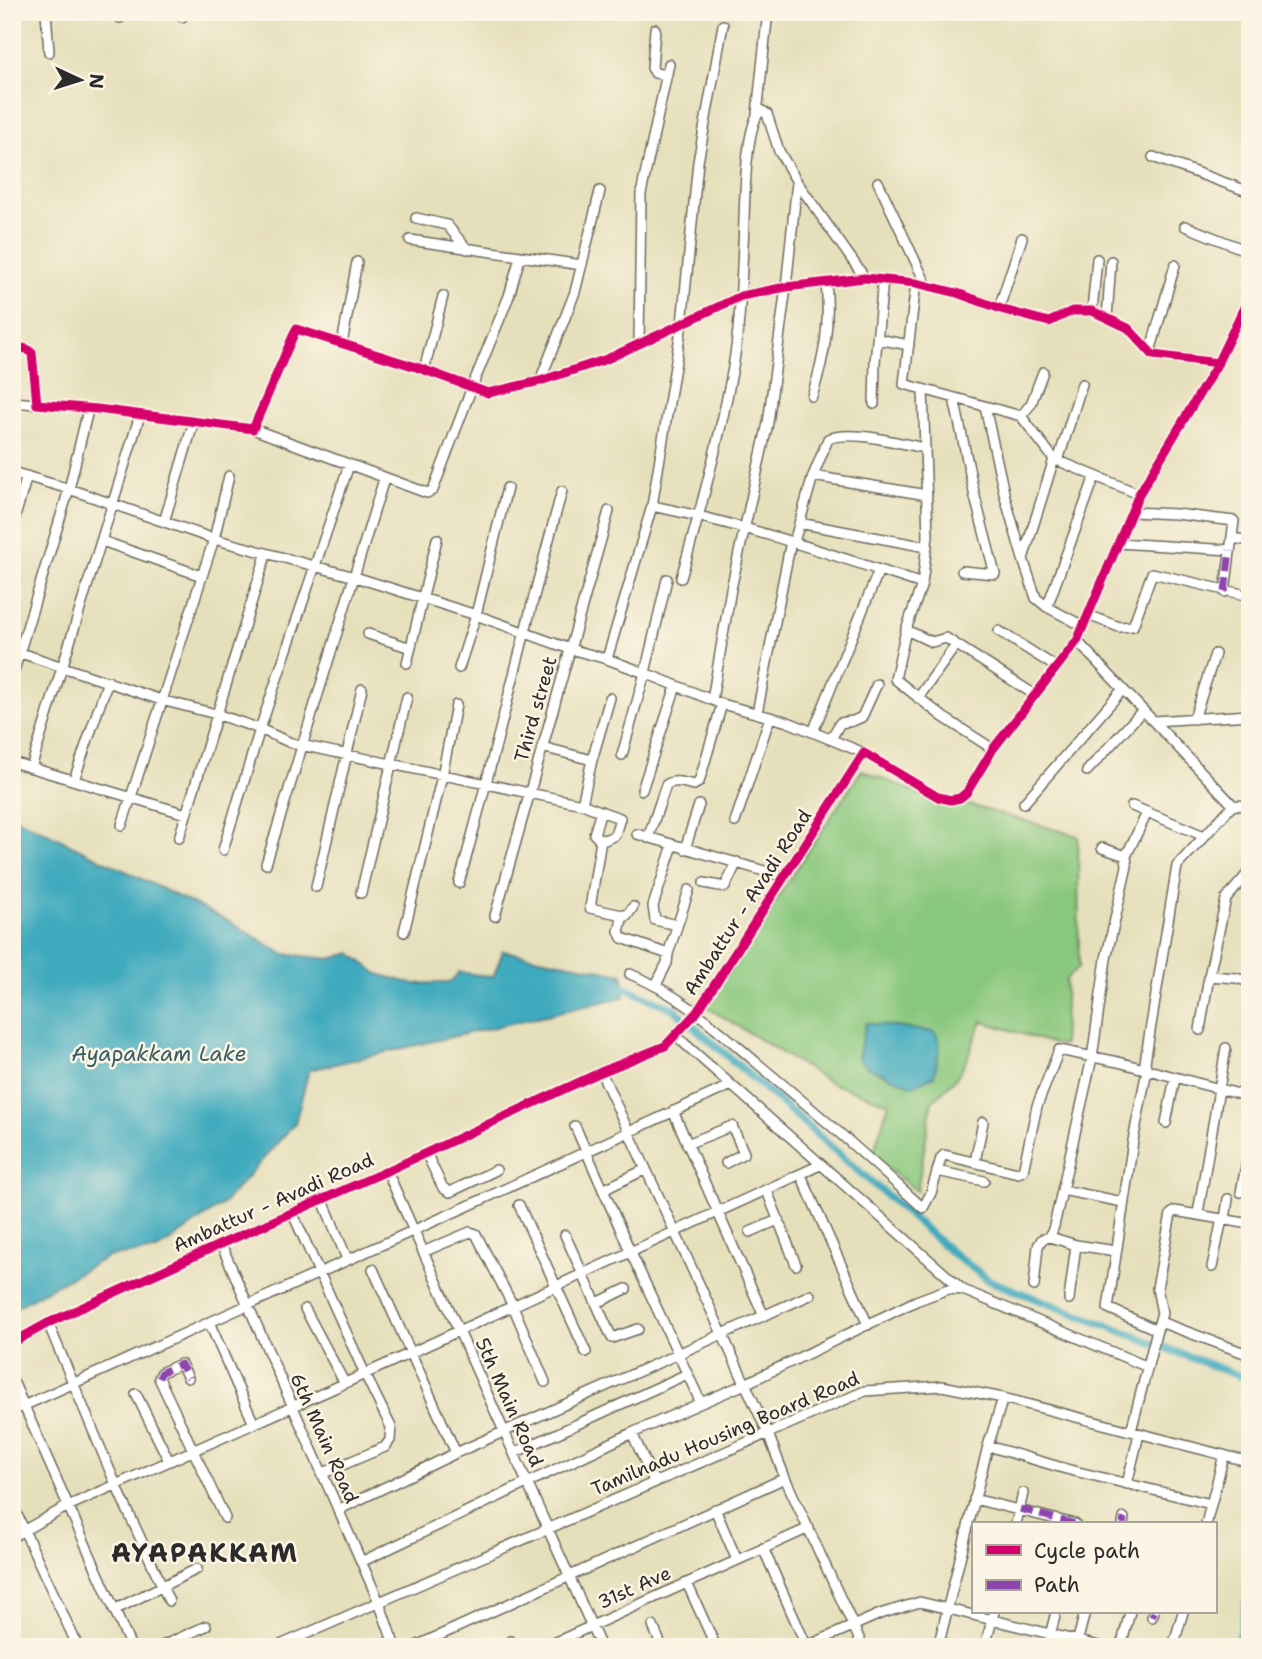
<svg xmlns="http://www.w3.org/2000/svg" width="1262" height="1659" viewBox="0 0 1262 1659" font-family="'Shantell Sans',sans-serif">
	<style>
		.green { fill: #89c77d; stroke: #5a7954; stroke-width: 2 }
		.water { fill: #3faabe; stroke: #356a74; stroke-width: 2 }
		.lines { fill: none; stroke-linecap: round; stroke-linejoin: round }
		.canal { stroke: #3faabe; stroke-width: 8 }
		.minor-casing { stroke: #6c6a5d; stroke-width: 12 }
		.minor { stroke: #fff; stroke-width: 9 }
		.quiet { stroke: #8e44ad; stroke-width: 7; stroke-dasharray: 14 7; stroke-linecap: butt }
		.cycleway-casing { stroke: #fcf5e5; stroke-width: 13 }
		.cycleway { stroke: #d6006c; stroke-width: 9 }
		.labels { text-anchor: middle; stroke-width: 5; stroke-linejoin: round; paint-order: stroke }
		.street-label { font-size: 19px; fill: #2b2b2b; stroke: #fcf5e5 }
		.water-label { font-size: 21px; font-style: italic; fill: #335e66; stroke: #fcf5e5 }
		.district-label { font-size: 26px; font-weight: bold; letter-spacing: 2px; fill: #2b2b2b; stroke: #fcf5e5 }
	</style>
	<rect width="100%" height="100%" fill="#fcf5e5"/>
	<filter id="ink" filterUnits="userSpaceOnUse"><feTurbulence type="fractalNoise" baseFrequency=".0143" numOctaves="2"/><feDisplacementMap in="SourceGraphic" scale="14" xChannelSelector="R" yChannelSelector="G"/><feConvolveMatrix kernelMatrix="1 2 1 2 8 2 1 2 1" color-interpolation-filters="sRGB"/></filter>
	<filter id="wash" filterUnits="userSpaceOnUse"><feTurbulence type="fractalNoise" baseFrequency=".00686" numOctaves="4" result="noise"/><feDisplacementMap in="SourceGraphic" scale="28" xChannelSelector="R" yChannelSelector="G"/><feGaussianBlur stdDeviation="1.57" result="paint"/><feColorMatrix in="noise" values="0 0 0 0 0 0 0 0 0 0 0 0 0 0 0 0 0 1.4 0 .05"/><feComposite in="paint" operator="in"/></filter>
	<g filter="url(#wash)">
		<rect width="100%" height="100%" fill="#e6dfbb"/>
		<path class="green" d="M862,770L938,802L955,801L1078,836L1079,967L1066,979L1063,1045L1053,1044L982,1021L967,1059L956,1078L932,1102L917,1191L872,1157L889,1103L831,1083L705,1006Z"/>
		<path class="water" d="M12,816L228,921L284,954L330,959L351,953L378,974L414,984L451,982L459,972L493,977L503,951L623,974L624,997L309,1070L295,1123L223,1204L157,1250L107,1257L12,1309Z
			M866,1023L935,1032L940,1045L934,1076L913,1086L866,1067L858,1058Z"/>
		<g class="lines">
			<path class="canal" d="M623,987L674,1009L951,1252L990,1281L1250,1380
				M1237,1647L1250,1586"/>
		</g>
	</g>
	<g filter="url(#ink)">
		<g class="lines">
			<g class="minor-casing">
				<path id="minor" d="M46,12L49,52
					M120,12V18
					M160,12V14
					M181,12L182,17
					M723,25L698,162L682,324L652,506C744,524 833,555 922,584
					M655,29L652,68L655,73L667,75
					M757,114L767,20
					M1153,157L1250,192
					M878,182L927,286
					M416,218L447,225L467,249
					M1185,226L1250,252
					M410,240L582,265
					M916,283L904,384L1021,416L1054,459
					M999,308L1022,238
					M1092,311L1097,259
					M1107,318L1111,261
					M878,339L909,345
					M342,344L357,262
					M639,344L641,194L669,64
					M12,346L27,349L32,353L37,404L97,409L253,429L296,329L419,368L488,393L540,381L607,359L741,296L786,287L865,278L916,283L957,293L1004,310L1049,322L1072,311H1092L1128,328L1153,355L1218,363
					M1150,352L1175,265
					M424,370L443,296
					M540,381L575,292L600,191
					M923,390L928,536L922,584L906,630L895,679L943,717L993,749
					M812,396C825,356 830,325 826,282
					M954,398L975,497L995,574L962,571
					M12,402L37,404
					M874,404L875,362L883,280
					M985,407L1005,497L1023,559L1036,598L1047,607
					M1021,416L1031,404L1043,372
					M253,429L427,493L433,490L472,387L509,296L520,257
					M1058,461L1082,384
					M12,472L69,489L214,539L355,577L476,615L570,649L607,659L645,673L722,704L788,722L864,753
					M813,476L927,495
					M1131,512L1176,514L1234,521L1225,592
					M164,522L194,421
					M799,523L927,547
					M12,527L27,476
					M1232,538L1250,541
					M102,541L202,576
					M794,542L813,476L828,439C851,429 901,444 925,448
					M1118,543L1230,550
					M1023,559L1054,459L1139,494
					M681,578C701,509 720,438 733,367C740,327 741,286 743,245C745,217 743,128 761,110L767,114L779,151L797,182L865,278
					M1088,615L1119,627L1133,626L1152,573L1250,596
					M1083,626L1047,607L1095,476
					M906,630L932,642L946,638L1035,695
					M999,631L1056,667
					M368,634L411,648
					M1077,641L1233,805L1250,806
					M12,650L161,700L216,714L260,729L291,743L582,804C595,809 607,814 620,818L615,835L605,840L598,838L594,834L601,811
					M607,659L652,506
					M407,663L437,539
					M459,668L476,615L507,488
					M12,677L69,489L88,410
					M918,698L956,645
					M712,700L731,589L768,423L786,287L797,182
					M757,713L791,541
					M1194,719L1215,654
					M1154,721L1250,715
					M813,732L879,570
					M831,739L840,723L853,721L862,717L877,684
					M542,747L592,760L582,804
					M622,755L645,673L667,579
					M592,760L610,698
					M12,762L186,814
					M31,768L140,415
					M1087,771L1143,710
					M74,780L108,681
					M642,790L676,686
					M1024,803L1123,689
					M1132,806L1204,836
					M735,822L770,717
					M122,825L214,539L229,476
					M637,834L785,877
					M179,838L266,555
					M648,838L666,785C674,779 685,783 694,785L699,782L722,704
					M601,840L590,908L627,916L633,907
					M673,845L653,906L655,920L677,925
					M1102,848L1126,856
					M685,849L699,805
					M223,850L260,729L349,465
					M266,864L384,479
					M1250,871L1226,899L1209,976L1236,978L1250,982
					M459,883C496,753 526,621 562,491
					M704,883L725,887L737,862
					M316,887L362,689
					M361,893L407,697
					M495,916L609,511
					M623,916L619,931L622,938L668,954
					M404,932L442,776L456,705
					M630,974C679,993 717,1029 757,1063C814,1110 869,1158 923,1208L931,1193L941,1158L944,1155L1018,1173L1023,1171L1037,1106L1059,1050L1118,1062L1250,1097
					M656,985L667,963L668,954L689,890
					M1200,1030L1209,976
					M676,1036L963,1290
					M601,1072L767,1431L785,1478L863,1647
					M673,1111L763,1314
					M1166,1123L1175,1078
					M575,1126L631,1253L701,1403
					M687,1144L732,1126L744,1153L726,1163
					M426,1153L443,1188L450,1192L496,1170
					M975,1162L983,1122
					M387,1171L601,1647
					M937,1171L984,1181
					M801,1175L868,1325
					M603,1190L646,1169
					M1062,1190L1123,1202
					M767,1191L796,1265
					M1241,1192L1250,1146
					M322,1198L347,1259
					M519,1205L586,1352
					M292,1212L365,1374L391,1427L390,1440L385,1447L321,1474
					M1198,1213L1226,1048
					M1225,1219L1228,1199
					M750,1232L778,1220
					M565,1235L612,1338L638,1329
					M1050,1237L1076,1245L1069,1299
					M221,1244L379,1602L395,1647
					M1076,1245L1116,1251
					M423,1252L470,1232L476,1234L513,1306L545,1382
					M1212,1267L1222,1219
					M373,1269L456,1453L810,1295
					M1034,1286L1038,1246L1042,1239L1050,1237L1054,1226L1092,1058L1106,959L1127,866L1126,856L1147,813
					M597,1303L626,1289
					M305,1309L344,1382
					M209,1322L254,1424
					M1160,1322L1250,1355
					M48,1323L116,1485L169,1601
					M1157,1330L1162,1313L1157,1288L1171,1214L1175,1211L1250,1224
					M12,1343L48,1323L221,1244L387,1171L601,1072L665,1046L697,1012L864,753L938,797L951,800L960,798L967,792L993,749L1077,641L1139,494L1215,368L1250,295
					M188,1378L181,1364L162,1372L159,1378L225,1518
					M12,1379L131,1647
					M136,1394L169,1461
					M12,1411L468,1206L731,1085
					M1131,1431L1157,1330L1108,1308L1133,1141L1147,1070L1145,1062L1177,866L1233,805
					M988,1446L1066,1469L1211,1504
					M514,1453L687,1374
					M654,1481L632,1433L745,1384L916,1301L948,1289L963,1290L1148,1367
					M1127,1484L1139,1434
					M974,1499L1075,1524
					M12,1504L78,1647
					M715,1509L737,1560
					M338,1510L456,1453
					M1016,1524L1023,1493
					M1123,1524L1124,1518
					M1206,1524L1224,1455
					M12,1537L68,1506L330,1390L820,1165
					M763,1548L807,1647
					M361,1562L632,1433
					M687,1583L716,1647
					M114,1610L197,1569
					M1152,1617L1154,1612
					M653,1626L662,1647
					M511,1641L513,1647
					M160,1647L206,1626
					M276,1647L865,1391L942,1386L1003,1398L1250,1462
					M414,1647L785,1478
					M545,1647L809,1528
					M805,1647L880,1614L920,1602L1103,1647
					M938,1647L988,1446L1003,1398
					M985,1647L994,1612
					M1047,1647L1056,1612
					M1076,1647L1085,1612
					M1121,1647L1130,1612
					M1173,1647L1183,1612"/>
			</g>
			<use href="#minor" class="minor"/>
			<path class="quiet" d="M1225,592L1230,550
				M159,1378L162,1372L181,1364L188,1378
				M1020,1509L1075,1524
				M1123,1524L1124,1518
				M1152,1617L1154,1612"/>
			<g class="cycleway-casing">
				<path id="cycleway" d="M12,346L27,349L32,353L37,404L97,409L253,429L296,329L419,368L488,393L540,381L607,359L741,296L786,287L865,278L916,283L957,293L1004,310L1049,322L1072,311H1092L1128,328L1153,355L1218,363
					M12,1343L48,1323L221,1244L387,1171L601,1072L665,1046L697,1012L864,753L938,797L951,800L960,798L967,792L993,749L1077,641L1139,494L1215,368L1250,295"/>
			</g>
			<use href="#cycleway" class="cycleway"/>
		</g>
	</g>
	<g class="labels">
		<g class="street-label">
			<text transform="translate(535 709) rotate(-74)" y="7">Third street</text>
			<text transform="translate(747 902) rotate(-57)" y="7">Ambattur - Avadi Road</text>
			<text transform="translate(273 1202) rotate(-24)" y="7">Ambattur - Avadi Road</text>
			<text transform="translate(510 1402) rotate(66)" y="7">5th Main Road</text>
			<text transform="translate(725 1433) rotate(-23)" y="7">Tamilnadu Housing Board Road</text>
			<text transform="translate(325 1438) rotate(66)" y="7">6th Main Road</text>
			<text transform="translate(634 1587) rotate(-24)" y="7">31st Ave</text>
		</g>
		<g class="water-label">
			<text x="159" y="1061">Ayapakkam Lake</text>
		</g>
		<g class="district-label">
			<text x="205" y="1562">AYAPAKKAM</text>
		</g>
	</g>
	<rect width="1262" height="1659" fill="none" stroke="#fcf5e5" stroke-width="42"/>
	<rect x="972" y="1522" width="245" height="91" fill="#fcf5e5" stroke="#a8a49b" stroke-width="2"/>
	<rect x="986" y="1545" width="35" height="10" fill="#d6006c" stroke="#a8a49b" stroke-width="2"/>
	<text x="1034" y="1558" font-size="21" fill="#2b2b2b">Cycle path</text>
	<rect x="986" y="1580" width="35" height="10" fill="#8e44ad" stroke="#a8a49b" stroke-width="2"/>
	<text x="1034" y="1592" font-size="21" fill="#2b2b2b">Path</text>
	<g transform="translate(80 80) rotate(94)" stroke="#fcf5e5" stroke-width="5" paint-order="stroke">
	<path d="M0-5L12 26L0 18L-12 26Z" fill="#2b2b2b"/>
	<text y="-10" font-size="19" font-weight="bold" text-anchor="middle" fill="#2b2b2b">N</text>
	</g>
</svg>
